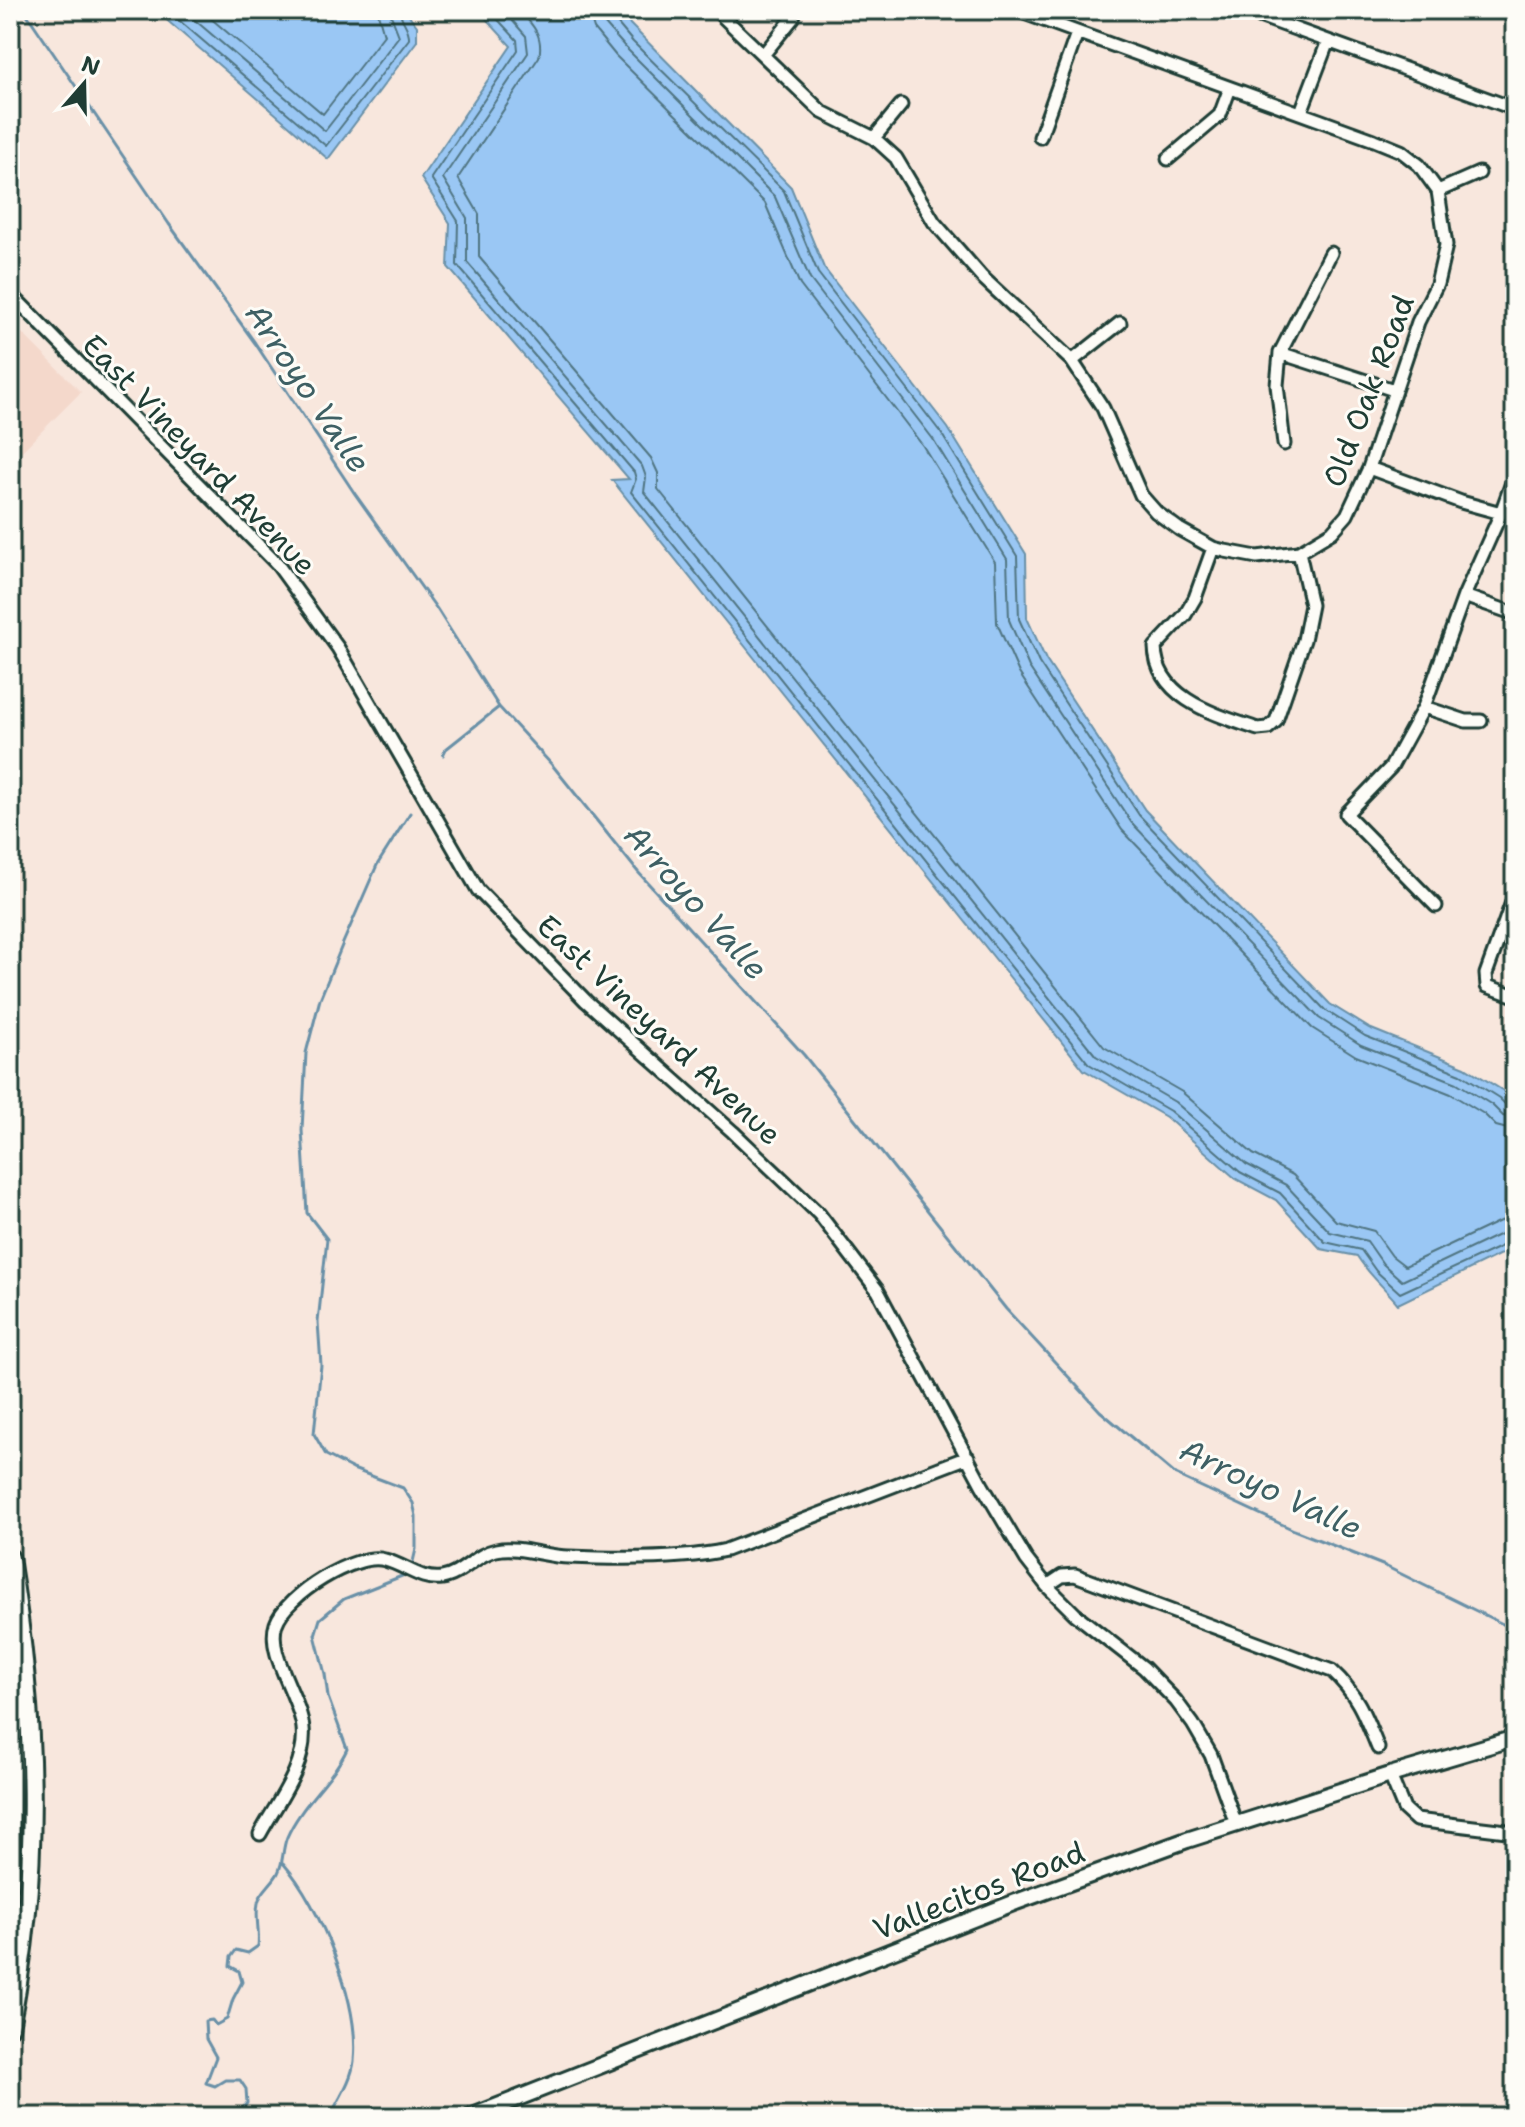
<svg xmlns="http://www.w3.org/2000/svg" width="1525" height="2127" viewBox="0 0 1525 2127" font-family="'Shantell Sans',sans-serif">
	<style>
		.built { fill: #f4d8cb }
		.water { fill: #9ac7f4; stroke: #6990a7; stroke-width: 2 }
		.lines { fill: none; stroke-linecap: round; stroke-linejoin: round }
		.shore { stroke: #507481; stroke-width: 2 }
		.stream { stroke: #6990a7; stroke-width: 3 }
		.minor-casing { stroke: #1f3d34; stroke-width: 17 }
		.major-casing { stroke: #1f3d34; stroke-width: 20 }
		.highway-casing { stroke: #1f3d34; stroke-width: 22 }
		.minor { stroke: #fdfcf7; stroke-width: 11 }
		.major { stroke: #fdfcf7; stroke-width: 14 }
		.highway { stroke: #fdfcf7; stroke-width: 16 }
		.labels { text-anchor: middle; stroke-width: 6; stroke-linejoin: round; paint-order: stroke }
		.street-label { font-size: 30px; fill: #1f3d34; stroke: #fdfcf7 }
		.water-label { font-size: 32px; font-style: italic; fill: #3e6064; stroke: #fdfcf7 }
	</style>
	<rect width="100%" height="100%" fill="#f8e7dd"/>
	<filter id="ink" filterUnits="userSpaceOnUse"><feTurbulence type="fractalNoise" baseFrequency=".0125" numOctaves="2"/><feDisplacementMap in="SourceGraphic" scale="16" xChannelSelector="R" yChannelSelector="G"/><feConvolveMatrix kernelMatrix="1 2 1 2 8 2 1 2 1" color-interpolation-filters="sRGB"/></filter>
	<g filter="url(#ink)">
		<path class="built" d="M10,321L81,392L10,463Z"/>
		<path class="water" d="M155,10H405L417,26V41L328,159Z
			M478,10H616L791,187L824,268L948,428L1026,554L1027,618L1046,660L1145,810L1330,1004L1369,1028L1465,1067L1505,1092L1515,1104V1247L1398,1304C1384,1287 1369,1275 1357,1256L1321,1249L1276,1200L1236,1179L1166,1117L1084,1070L612,480L629,479L448,267L450,223L421,178L511,46Z"/>
		<g class="lines">
			<path class="shore" d="M167,10L326,146L409,39C410,27 400,21 400,10
				M183,10L325,131L399,36L389,10
				M201,10L323,114L384,35L377,10
				M489,10L517,40L518,50L431,178L458,221L457,265L634,472L636,479L631,492L1089,1064L1170,1111L1240,1172L1280,1193L1325,1242L1361,1250L1376,1271L1400,1293L1515,1240
				M503,10L526,36L528,53L443,178L467,218V262L642,466L646,477L644,492L1096,1056L1175,1102L1246,1164L1286,1185L1330,1232L1367,1241L1383,1264L1402,1281L1505,1232L1515,1230
				M519,10C533,25 544,36 539,57L458,178L479,214V257L651,458L658,473V489L1104,1047L1182,1092L1253,1154L1293,1175L1336,1221L1374,1231L1392,1256L1405,1266L1500,1221L1515,1218
				M588,10L594,29L616,56L765,203L800,285L923,446L995,562L997,623L1019,673L1122,830L1312,1028L1356,1056L1451,1094L1484,1114L1496,1126L1515,1131
				M600,10L604,23L626,48L775,197L810,279L933,439L1007,559L1009,620L1029,667L1131,822L1319,1018L1361,1045L1457,1083L1492,1105L1503,1116L1515,1119
				M611,10L612,17L633,42L784,191L818,273L941,433L1017,556L1019,619L1039,663L1139,815L1325,1010L1365,1036L1461,1074L1499,1098L1508,1107L1515,1109"/>
			<path class="stream" d="M24,10L169,224L255,343L355,494L437,609L499,707L553,766L638,872L804,1055L1006,1309L1100,1411L1176,1475L1294,1530L1385,1566L1515,1630
				M443,755L446,749L499,707
				M410,813L377,865L343,943L320,999L306,1053L302,1130L307,1213L327,1239L318,1322L321,1365L314,1434L326,1455L353,1469L403,1488L413,1503L416,1516V1549L412,1566
				M283,1863C321,1906 360,2003 354,2061C352,2080 338,2100 330,2117
				M236,2117L247,2103L246,2089L240,2080H225L215,2086L206,2083L216,2057L206,2039L205,2021L212,2020L216,2025L227,2019L233,1999L242,1982L239,1971L230,1966L231,1957L236,1950L248,1953L258,1946C260,1931 255,1918 258,1903C259,1893 273,1883 278,1873C284,1861 282,1849 287,1837C301,1804 332,1781 347,1749L328,1697L325,1674L315,1635L320,1619L344,1599L407,1574"/>
			<g class="minor-casing">
				<path id="minor" d="M716,10L822,112L874,138L896,158L934,222L982,277L1072,361L1103,408L1141,495L1156,512L1179,529L1213,548L1225,551L1257,557L1299,552L1332,532L1347,515L1369,468L1418,322L1437,284L1446,245L1438,191L1419,165L1401,151L1374,140L1016,10
					M1243,10L1515,109
					M763,55L793,18L795,10
					M1301,112L1328,41
					M1040,137L1077,33
					M874,138L901,105
					M1168,159L1220,115L1230,88
					M1438,191L1479,173
					M10,293L277,564L338,648L478,890L586,1001L733,1132L819,1214L878,1291L982,1485L1026,1559L1047,1586L1075,1614L1144,1668L1176,1701L1193,1724L1211,1755L1236,1824
					M1280,353L1394,390
					M1072,361L1120,323
					M1284,444L1277,385L1280,353L1331,253
					M1369,468L1461,502L1501,513
					M1213,548L1195,598L1185,615L1155,647C1156,699 1217,715 1258,729L1268,728L1276,721L1304,640L1311,605L1299,552
					M1464,596L1515,614
					M1424,707L1466,721H1481
					M1515,894L1486,974L1487,986L1515,996
					M1436,906L1346,814L1391,767L1424,707L1464,596L1501,513L1515,474
					M1047,1586L1062,1576L1075,1575L1332,1671C1358,1695 1365,1716 1378,1748
					M1390,1775L1404,1809L1416,1820L1515,1832
					M260,1834C277,1802 307,1766 303,1728C300,1697 266,1654 276,1624C285,1596 356,1551 385,1560C405,1565 421,1581 442,1578C462,1575 476,1554 496,1550C519,1545 545,1557 569,1557C615,1559 681,1560 726,1550L968,1457"/>
			</g>
			<g class="major-casing">
				<path id="major" d="M470,2117L1016,1902L1187,1840L1390,1775L1515,1738"/>
			</g>
			<g class="highway-casing">
				<path id="highway" d="M10,1558C36,1714 42,1871 10,2027
					M10,1707L13,1755L10,1882"/>
			</g>
			<use href="#minor" class="minor"/>
			<use href="#major" class="major"/>
			<use href="#highway" class="highway"/>
		</g>
	</g>
	<g class="labels">
		<g class="street-label">
			<text transform="translate(1369 391) rotate(-69)" y="10">Old Oak Road</text>
			<text transform="translate(199 455) rotate(46)" y="10">East Vineyard Avenue</text>
			<text transform="translate(659 1030) rotate(43)" y="10">East Vineyard Avenue</text>
			<text transform="translate(979 1891) rotate(-21)" y="10">Vallecitos Road</text>
		</g>
		<g class="water-label">
			<text transform="translate(308 388) rotate(56)" y="11">Arroyo Valle</text>
			<text transform="translate(696 902) rotate(48)" y="11">Arroyo Valle</text>
			<text transform="translate(1271 1489) rotate(25)" y="11">Arroyo Valle</text>
		</g>
	</g>
	<rect width="1525" height="2127" fill="none" stroke="#fdfcf7" stroke-width="40"/>
	<rect x="20" y="20" width="1485" height="2087" fill="none" stroke="#1f3d34" stroke-width="3" filter="url(#ink)"/>
	<g transform="translate(84 84) rotate(20)" stroke="#fdfcf7" stroke-width="6" paint-order="stroke">
	<path d="M0-6L14 30L0 20L-14 30Z" fill="#1f3d34"/>
	<text y="-12" font-size="22" font-weight="bold" text-anchor="middle" fill="#1f3d34">N</text>
	</g>
</svg>
